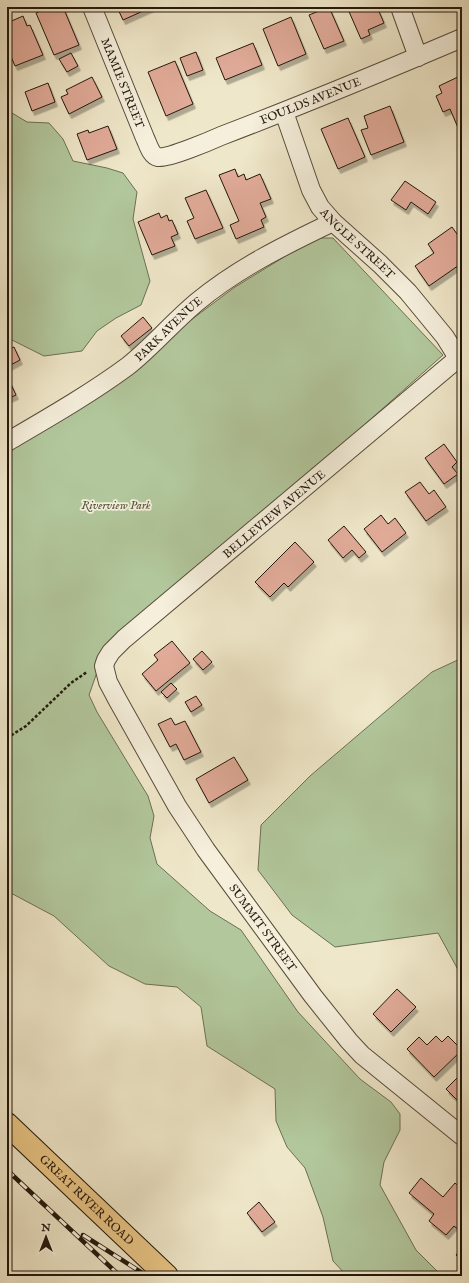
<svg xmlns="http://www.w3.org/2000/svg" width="469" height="1283" viewBox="0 0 469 1283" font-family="'IM FELL English',serif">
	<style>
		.green { fill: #b2c79c; stroke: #6b7054 }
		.building { fill: #e1ab99; stroke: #24180c; filter: url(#shadow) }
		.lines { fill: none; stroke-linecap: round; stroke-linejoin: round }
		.minor-casing { stroke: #574c3b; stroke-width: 20 }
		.primary-casing { stroke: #24180c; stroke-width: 24 }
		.path { stroke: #24180c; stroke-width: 2.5; stroke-dasharray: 3 2; stroke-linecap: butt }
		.minor { stroke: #f5efdc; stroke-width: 18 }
		.primary { stroke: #e8c484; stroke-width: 22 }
		.rail-casing { stroke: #24180c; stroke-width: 4.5 }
		.rail { stroke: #f5efdc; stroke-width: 3; stroke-dasharray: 9; stroke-linecap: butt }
		.labels { text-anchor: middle; stroke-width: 3.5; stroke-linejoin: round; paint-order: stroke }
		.street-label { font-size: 12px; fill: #24180c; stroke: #f5efdc }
		.park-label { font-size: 12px; font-style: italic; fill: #56553e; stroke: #f5efdc }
	</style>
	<defs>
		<filter id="shadow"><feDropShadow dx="2.5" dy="4.5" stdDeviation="0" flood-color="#0004"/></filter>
	</defs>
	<rect width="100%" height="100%" fill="#efe7c9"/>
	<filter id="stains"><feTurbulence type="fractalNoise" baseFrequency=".005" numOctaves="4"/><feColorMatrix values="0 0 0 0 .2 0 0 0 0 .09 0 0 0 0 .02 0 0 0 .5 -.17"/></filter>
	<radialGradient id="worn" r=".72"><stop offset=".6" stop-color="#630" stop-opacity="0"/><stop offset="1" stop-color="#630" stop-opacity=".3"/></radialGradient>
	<path class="green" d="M7,110L27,122L49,123L63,139L73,161L107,168L123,173L137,192L133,219L150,281L141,305L116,318L97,331L82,351L44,356L12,340L7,335Z
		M315,238H333L443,355L102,658L89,695L97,712L148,796L154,816L150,838L157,864L210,911L241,930L298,1012L360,1079L391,1102L400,1114V1130L384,1162L380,1185L416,1250L442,1276H347L333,1261L323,1217L305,1168L287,1147L276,1121L275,1089L207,1046L201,1007L177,987L145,984L109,966L54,916L7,891V446L131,369L187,323L235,287Z
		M462,658V977L438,933L335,947L292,915L258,870L261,825L310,776L432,672Z"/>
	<path class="building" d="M50,7H63L79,45L54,55L36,13Z
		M117,7H152L123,20Z
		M329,7L344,41L324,49L309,15Z
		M347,7H377L384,23L368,30L370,35L361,39Z
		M23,16L27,26L30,25L43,55L15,66L7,47V23Z
		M291,17L306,54L278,66L263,29Z
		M253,43L262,65L225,80L216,58Z
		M196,52L203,70L187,76L180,58Z
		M71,53L78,66L67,72L59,59Z
		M175,61L193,104L166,116L148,72Z
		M462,75V137L450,109L443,112L436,96L442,93L439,86Z
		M92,77L102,97L69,114L61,97L68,94L66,90Z
		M48,83L55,102L32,111L25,92Z
		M390,106L404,142L371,155L361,130L368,128L364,116Z
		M348,118L365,157L338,169L321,129Z
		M108,126L117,149L87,160L77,134L88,130L89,133Z
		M235,169L238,177L244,174L246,180L260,174L271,199L260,203L266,217L261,220L264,227L236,239L230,225L239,221L219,175Z
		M405,181L436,202L428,214L411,202L406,210L391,200Z
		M206,190L223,228L195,239L187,221L194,218L185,198Z
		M159,213L161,218L167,215L169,221L172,220L178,234L171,237L175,246L152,255L138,222Z
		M452,227L462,241V263L429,286L415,266L434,253L428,244Z
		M143,317L152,328L129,346L121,336Z
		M14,347L20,360L7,367V350Z
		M8,378L16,395L7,399V379Z
		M444,444L457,462L452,467L458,474L444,484L425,458Z
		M420,482L429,494L434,490L446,507L426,521L405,492Z
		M381,515L388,524L395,518L406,533L382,552L364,529Z
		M344,526L366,552L359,558L352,550L343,558L328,540Z
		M295,542L314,562L288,587L284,583L270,597L255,582Z
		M172,641L190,663L156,691L142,674L158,660L154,655Z
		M202,651L212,662L203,670L193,659Z
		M171,683L177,689L167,698L161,692Z
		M196,696L202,705L191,712L185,702Z
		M171,718L175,725L185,721L201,752L184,760L176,744L170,747L158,724Z
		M234,757L248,780L209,803L196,779Z
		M397,989L416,1007L391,1032L373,1014Z
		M436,1036L442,1042L448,1036L462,1050L434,1077L407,1049L419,1037L427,1045Z
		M459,1076L462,1078V1105L446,1089Z
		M421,1178L443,1197L455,1183L462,1189V1226L459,1230L454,1226L446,1235L429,1221L434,1214L409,1193Z
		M259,1202L275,1222L262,1232L247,1213Z
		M462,1248V1260L456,1255Z"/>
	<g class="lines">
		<g class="minor-casing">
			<g id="minor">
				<path id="s1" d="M92,7L145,138C148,144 151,156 158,157C167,159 210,141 221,136C302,105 382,72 462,38"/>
				<path d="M400,7L418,57"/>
				<path id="s2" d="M284,112L311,190L320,207L333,222L380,264L408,292L445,337L458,358"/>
				<path id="s3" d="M462,355L124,639L111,652L106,660L104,666L108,682L117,699L177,806L206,850L313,996L349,1041L362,1055L462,1136"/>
				<path id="s4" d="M7,442C48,418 90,394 128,366C152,347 173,322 197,302C238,268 285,245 333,222"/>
			</g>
		</g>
		<g class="primary-casing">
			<g id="primary">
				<path id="s5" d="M7,1124L167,1276"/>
			</g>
		</g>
		<path class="path" d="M7,738L26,726L71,683L87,672"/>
		<use href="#minor" class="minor"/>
		<use href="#primary" class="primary"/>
		<g class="rail-casing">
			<path id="rail" d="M7,1170L120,1276
				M83,1235L147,1276"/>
		</g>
		<use href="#rail" class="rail"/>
	</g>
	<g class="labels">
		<g class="street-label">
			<text dy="4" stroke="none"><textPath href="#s1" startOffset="82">MAMIE STREET</textPath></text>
			<text dy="4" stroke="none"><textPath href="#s1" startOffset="328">FOULDS AVENUE</textPath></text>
			<text dy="4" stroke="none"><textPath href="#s2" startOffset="154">ANGLE STREET</textPath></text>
			<text dy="4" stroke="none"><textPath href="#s4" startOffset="198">PARK AVENUE</textPath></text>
			<text transform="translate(274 514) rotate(-40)" y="4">BELLEVIEW AVENUE</text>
			<text dy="4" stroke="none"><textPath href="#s3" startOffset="783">SUMMIT STREET</textPath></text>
			<text dy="4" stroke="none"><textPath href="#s5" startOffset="110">GREAT RIVER ROAD</textPath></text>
		</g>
		<g class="park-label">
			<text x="116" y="509">Riverview Park</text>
		</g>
	</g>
	<rect width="469" height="1283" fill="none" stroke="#efe7c9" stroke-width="24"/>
	<rect x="8" y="8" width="453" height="1267" fill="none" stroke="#24180c" stroke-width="2"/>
	<rect x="12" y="12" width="445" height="1259" fill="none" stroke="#24180c"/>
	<g transform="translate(46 1237)" stroke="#f5efdc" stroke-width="3" paint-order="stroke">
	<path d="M0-3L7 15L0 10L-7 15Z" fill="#24180c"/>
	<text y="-6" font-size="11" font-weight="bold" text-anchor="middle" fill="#24180c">N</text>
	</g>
	<rect width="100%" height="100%" filter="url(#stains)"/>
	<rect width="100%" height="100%" fill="url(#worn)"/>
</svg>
